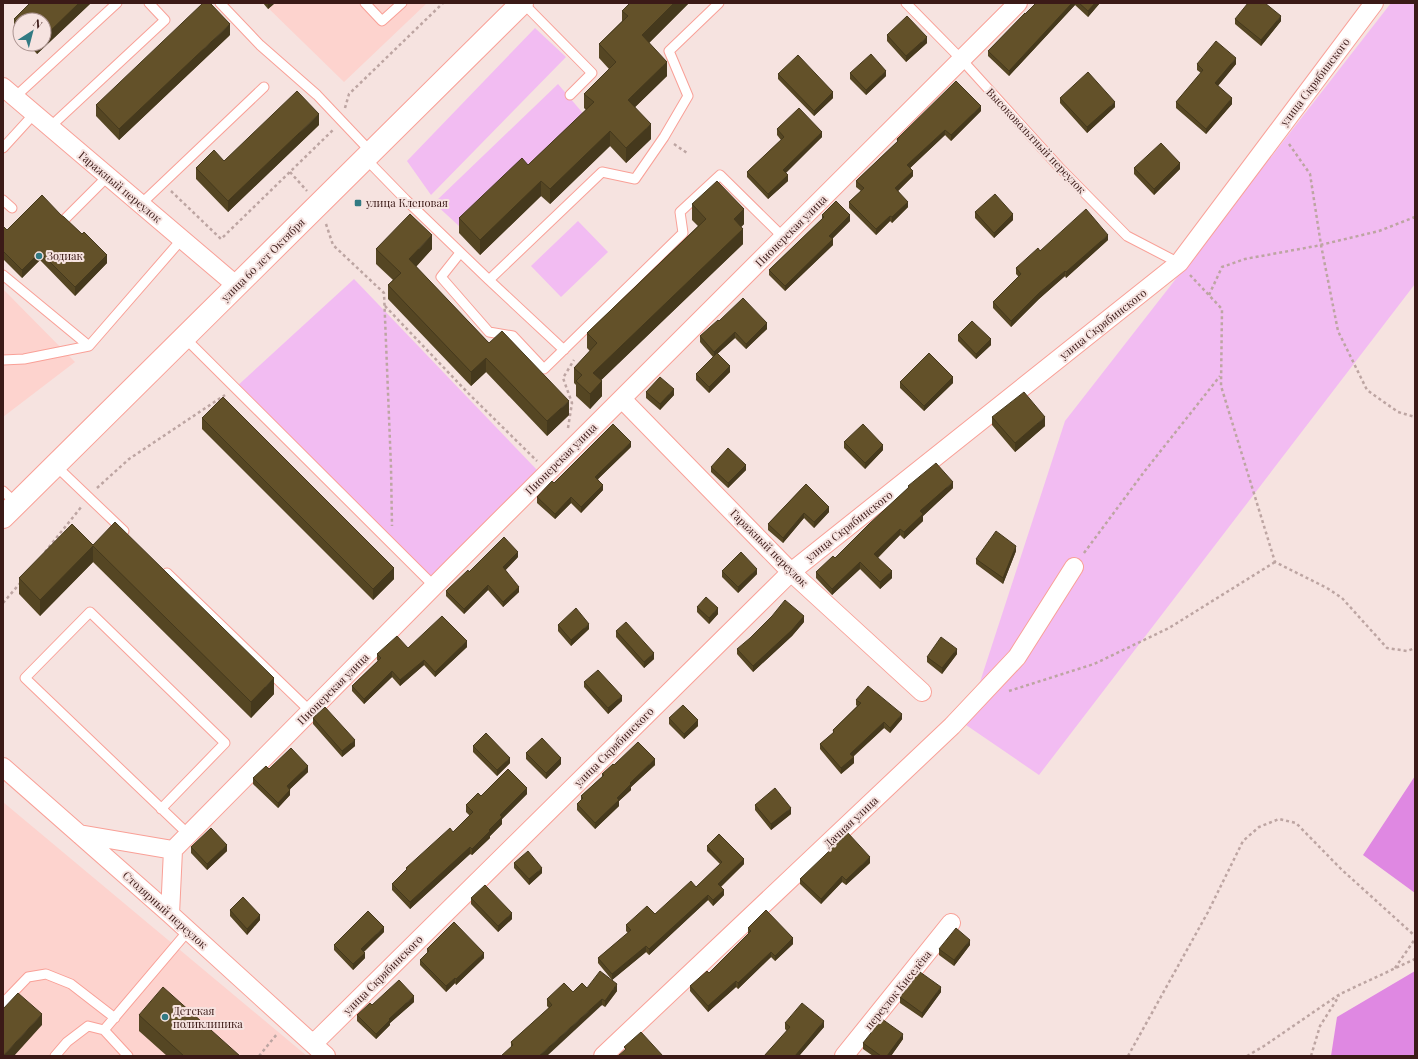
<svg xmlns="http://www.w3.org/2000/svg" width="1418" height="1059" viewBox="0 0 1418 1059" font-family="'Playfair Display',serif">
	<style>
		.built { fill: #fdd3ce }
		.green { fill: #f2bcf2 }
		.forest { fill: #df88e2 }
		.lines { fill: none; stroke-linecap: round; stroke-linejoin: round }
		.lane-casing { stroke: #f9a097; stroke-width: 11 }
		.street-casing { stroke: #f9a097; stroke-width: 20 }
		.primary-casing { stroke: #f9a097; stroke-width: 24 }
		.path { stroke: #bda5a2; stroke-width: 2.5; stroke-dasharray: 3 3; stroke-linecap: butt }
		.lane { stroke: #fff; stroke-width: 9 }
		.street { stroke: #fff; stroke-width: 18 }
		.primary { stroke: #fff; stroke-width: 22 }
		.wall { fill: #554623 }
		.shaded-wall { fill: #45391d }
		.building { fill: #635129; stroke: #45391d }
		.poi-dot { fill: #327a83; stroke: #f6e3e0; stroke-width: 1.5 }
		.labels { text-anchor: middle; stroke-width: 4; stroke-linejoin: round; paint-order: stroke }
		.street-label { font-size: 11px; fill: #3b1a17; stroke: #f6e3e0 }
		.poi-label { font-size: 11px; fill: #3b1a17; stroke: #f6e3e0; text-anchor: start }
	</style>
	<rect width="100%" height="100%" fill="#f6e3e0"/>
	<path class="built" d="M263,3H427L344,82Z
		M3,289L75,362L3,417Z
		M3,802L307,1056H3Z"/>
	<path class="green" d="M1391,3H1415V284L1039,775L966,725L1065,421Z
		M535,28L566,57L431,195L407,161Z
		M558,84L587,118L526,177L519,170L459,226L434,203Z
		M578,221L608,252L561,297L531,266Z
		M354,279L538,471L434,586L235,388Z"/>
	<path class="forest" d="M1415,776V893L1363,855Z
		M1415,971V1056H1331L1337,1017Z"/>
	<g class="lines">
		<g class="lane-casing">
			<path id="lane" d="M220,3L260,45L317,95L371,152
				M365,3L382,21L402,3
				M523,3L592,73L570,95
				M906,3L962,60L1059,167L1127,236L1179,263
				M15,97L117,3
				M50,127L165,20L149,3
				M3,148L34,114
				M366,159L406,200L489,280L602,172L635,179L664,137L688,96L669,51L719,3
				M3,200L12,208
				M141,204L264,87
				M65,219L108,176
				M460,253L441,277L489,332L513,336L544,369L683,233L680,212L720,175L784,238
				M3,275L89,346L182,239
				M489,280L564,350
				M185,338L434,586
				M3,360L24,359L89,346
				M56,466L124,531
				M3,491L17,504
				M167,573L310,711
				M161,809L225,743L90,612L25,678L188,834
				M3,1003L28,977L46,974L71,984L115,1018
				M55,1056L67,1042L88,1026L104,1030
				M128,1056L104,1030L188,931"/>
		</g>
		<g class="street-casing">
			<path id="street" d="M3,87L237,286
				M622,399L791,572L922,692
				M3,767L170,914L326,1056
				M79,834L173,850L454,566L1018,3
				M170,914L173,850
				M313,1044L791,572L1179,263L1374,3
				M603,1056L952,726L1017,657L1074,567
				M844,1056L951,923"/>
		</g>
		<g class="primary-casing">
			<path id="primary" d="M3,517L522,3"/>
		</g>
		<path class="path" d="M345,108L349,94L443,3
			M674,144L687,153
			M1289,144L1310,174L1321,245L1338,331L1367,390L1398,412L1415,417
			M290,172L307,191
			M171,191L221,239L334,129
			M326,224L333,245L384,293L391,467L392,526
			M1190,275L1222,309L1221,386L1275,562L1327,588L1342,598L1387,648L1407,651L1415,648
			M1209,295L1222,267L1245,259L1316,246L1379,231L1415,217
			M385,306L469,394L537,461
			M568,428L572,403L563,378L574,360
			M97,488L129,459L225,395
			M45,552L82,506
			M1084,553L1144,472L1220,376
			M3,603L21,582
			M1009,691L1094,664L1169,628L1275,562
			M1395,968L1415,939
			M259,1056L277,1034
			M1128,1056L1208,912L1243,841L1259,827L1279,819L1296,823L1341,869L1415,936
			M1247,1056L1264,1046L1340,994L1415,959
			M1311,1056L1320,1026L1339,996"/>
		<use href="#lane" class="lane"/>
		<use href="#street" class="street"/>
		<use href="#primary" class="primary"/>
	</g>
	<path class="wall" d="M30,3H91L37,54L28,44H44L20,20V36L14,30V19Z
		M263,3H275L268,9Z
		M630,3H689L649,43L667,76L635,107L651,139L626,163L610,146L550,204L541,196L480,255L459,233V218L528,165L586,110L584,108V94L609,69L599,58V44L622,21V11Z
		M1036,3H1100L1088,17L1075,5L1009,76L988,56V51Z
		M1235,19L1281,21L1261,46L1235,24Z
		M230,35L119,140L96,116V105Z
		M887,35L927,43L906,62L887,41Z
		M1197,64H1236L1218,86L1232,104L1206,134L1176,108V102L1201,73L1197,70Z
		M850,73L886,76L866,95L850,79Z
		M778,74L833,98L814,116L778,79Z
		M1060,98L1115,107L1087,133L1060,103Z
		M981,111L951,141L945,135L910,168L913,176L898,191L908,207L892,223L890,221L876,235L849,208V202L861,191L856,187V181L897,142V139Z
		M319,125L228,212L196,179V168L224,161Z
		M777,129L822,137L785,173L788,181L768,199L747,177V172L781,140L777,135Z
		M1134,168L1180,169L1154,195L1134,174Z
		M692,204L744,224L741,227L743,244L601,380L602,396L590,409L576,396V385L574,383V368L590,351L587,348V333L698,226L692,220Z
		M975,212L1013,220L994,238L975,218Z
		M61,215L82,234L107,263L75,296L40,260L22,278L3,259V226L7,230Z
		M822,215L850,221L832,239L833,245L785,291L769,275V270L822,219Z
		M1108,240L1066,278L1065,276L1039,299L1011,327L993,308V302L1019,277L1016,274V268L1040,251Z
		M376,249H432L416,267L489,343L569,415L547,436L486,372L471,386L388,299V285L393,280L376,264Z
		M719,321L767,329L746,349L735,338L717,354L730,372L709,393L696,380V374L713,357L700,342V336Z
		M958,335L991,345L976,359L958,341Z
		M900,382L953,383L924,411L900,388Z
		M646,392L674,395L660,410L646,398Z
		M992,417L1045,426L1015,452L992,425Z
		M202,418L394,579L373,600L202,429Z
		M844,442L883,450L865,469L844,448Z
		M631,447L598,479L603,490L581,513L571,503L555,519L537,503V497L554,483Z
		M711,467L746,470L728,488L711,472Z
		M806,484L829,512L814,528L804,518L783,543L768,530V524Z
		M908,486L953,488L923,516V521L904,539L900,535L878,558L892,578L880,589L860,569L832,595L816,578V572L835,558L908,488Z
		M93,545L274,694L251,718L93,562L40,616L19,594V578Z
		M1016,551L1003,584L976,564V559Z
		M518,557L505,570L519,592L503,607L488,590L464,614L446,596V591L469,572Z
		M722,571L757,574L738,593L722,577Z
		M697,607L718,614L709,624L697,612Z
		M804,622L792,636L753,672L737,654V649Z
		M558,625L589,629L571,646L558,631Z
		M616,631L654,659L644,668L616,637Z
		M467,647L435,677L424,665L400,686L392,677L364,704L352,691V686L378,661L377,660V654L408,648Z
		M957,654L942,674L927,662V657Z
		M584,682L622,701L608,714L584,687Z
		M856,700L902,719L890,733L884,728L853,757L854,763L841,774L820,749V744L833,733V730L857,706L856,705Z
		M313,718L355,746L342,757L313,724Z
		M669,718L698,726L684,739L669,724Z
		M473,746L510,763L497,776L473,752Z
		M526,753L561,764L546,779L526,759Z
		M614,765H655L631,787V790L619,801V806L595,829L577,810V804L581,800V796L602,777V774Z
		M269,769L308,772L290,789V795L278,808L253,784V778Z
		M527,794L502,819V824L490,836V838L472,855L470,854L410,909L392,890V884L406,870V868L453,832L470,816L466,812V805L481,796Z
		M755,805L791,814L771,830L755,810Z
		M707,846L744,864L721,887L724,895L713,906L708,900L649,955L646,952L612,980L598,963V958L628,933L626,931V925L655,914L696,887L720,864L707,851Z
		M191,847L227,851L207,870L191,853Z
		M514,863L542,873L529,885L514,868Z
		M870,863L846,885L842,882L821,904L800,884V879Z
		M471,898L512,919L498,932L471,904Z
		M230,910L260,920L247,935L230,916Z
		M748,928L793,944L775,961L771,957L738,989L736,987L708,1012L690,991V986L709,973L748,934Z
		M384,932L364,952L365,958L353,970L334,950V945Z
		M970,945L954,966L939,955V949Z
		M427,949L484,958L456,985L455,983L446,992L420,965V960L427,953Z
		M587,988L617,991L605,1007L602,1005L511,1047V1042L549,1008L547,1006V999Z
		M941,992L922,1018L900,1003V997Z
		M414,1002L390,1023V1025L376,1039L357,1021V1015L372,1005Z
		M139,1015L240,1056H167L139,1031Z
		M785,1023L824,1027L799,1056H764L787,1031L785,1029Z
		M903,1039L891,1056H873L863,1049V1043Z"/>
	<path class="shaded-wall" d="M79,3H91L37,54V44H44V37Z
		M268,3H275L268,9Z
		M674,3H689L642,50V35Z
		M1072,3H1075V5L1009,76V71Z
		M1095,3H1100L1088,17V11Z
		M1281,16V21L1261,46V40Z
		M230,24V35L119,140V129Z
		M927,37V43L906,62V56Z
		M1236,58V64L1215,89V83Z
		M667,62V76L628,114V100Z
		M886,71V76L866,95V90Z
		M833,92V98L814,116V111Z
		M1232,98V104L1206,134V129Z
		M1115,102V107L1087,133V127Z
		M981,106V111L951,141V135Z
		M319,114V125L228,212V201Z
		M651,124V139L626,163V148Z
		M945,130V135L907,171V165Z
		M610,131V146L550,204V189Z
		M822,132V137L783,176V170Z
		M1180,163V169L1154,195V189Z
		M913,171V176L895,194V188Z
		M788,175V181L768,199V194Z
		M541,181V196L480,255V240Z
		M908,202V207L892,223V217Z
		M744,209V224L734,234V219Z
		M1013,214V220L994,238V233Z
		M850,215V221L829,242V236Z
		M890,216V221L876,235V229Z
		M743,229V244L593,388V373Z
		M432,235V249L409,274V259Z
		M1108,235V240L1066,278V272Z
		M833,239V245L785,291V286Z
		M40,252V260L22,278V270Z
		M107,255V263L75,296V287Z
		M1065,271V276L1039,299L1011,327V321L1039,293Z
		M767,323V329L746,349V344Z
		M735,332V338L714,357V352Z
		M991,339V345L976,359V354Z
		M486,358V372L471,386V372Z
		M730,366V372L709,393V387Z
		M953,377V383L924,411V406Z
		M602,381V396L590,409V394Z
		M674,389V395L660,410V404Z
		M569,401V415L547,436V421Z
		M1045,417V426L1015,452V443Z
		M631,442V447L595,482V477Z
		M883,445V450L865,469V463Z
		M746,465V470L728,488V483Z
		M953,482V488L923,516V521L904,539V532L920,511Z
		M603,485V490L581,513V507Z
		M571,497V503L555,519V514Z
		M829,507V512L814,528V522Z
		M804,513V518L783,543V538Z
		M900,529V535L874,561V554Z
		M93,546V562L40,616V600Z
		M1016,546V551L1003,584V578Z
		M518,552V557L503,573V567Z
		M860,562V569L832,595V589Z
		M394,568V579L373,600V589Z
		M757,569V574L738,593V587Z
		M892,571V578L880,589V582Z
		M488,585V590L464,614V609Z
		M519,587V592L503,607V602Z
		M718,608V614L709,624V618Z
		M804,616V622L792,636L753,672V666Z
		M589,624V629L571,646V640Z
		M467,641V647L435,677V672Z
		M957,649V654L942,674V668Z
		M654,653V659L644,668V662Z
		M424,660V665L400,686V680Z
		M392,671V677L364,704V699Z
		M274,678V694L251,718V702Z
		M622,696V701L608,714V708Z
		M902,714V719L890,733V728Z
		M698,720V726L684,739V734Z
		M884,722V728L850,759V754Z
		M355,740V746L342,757V751Z
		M854,757V763L841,774V768Z
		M510,758V763L497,776V770Z
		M561,758V764L546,779V773Z
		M655,759V765L631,787V790L619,801V806L595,829V823L630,783Z
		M308,766V772L287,792V786Z
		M527,788V794L502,819V824L490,836V838L472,855V849L489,830L500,815Z
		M290,790V795L278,808V803Z
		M791,808V814L771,830V824Z
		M227,845V851L207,870V864Z
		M470,847V854L410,909V902Z
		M870,857V863L846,885V880Z
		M744,859V864L718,889V884Z
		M542,868V873L529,885V879Z
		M842,876V882L821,904V899Z
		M724,890V895L713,906V900Z
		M708,895V900L649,955V949Z
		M512,913V919L498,932V926Z
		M260,915V920L247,935V929Z
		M384,927V932L361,954V949Z
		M793,938V944L775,961V956Z
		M970,940V945L954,966V960Z
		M646,946V952L612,980V974Z
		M771,952V957L738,989V983Z
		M365,953V958L353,970V964Z
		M484,953V958L456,985V979Z
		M455,978V983L446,992V986Z
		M736,981V987L708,1012V1006Z
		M617,984V991L605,1007V1001Z
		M941,987V992L922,1018V1013Z
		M414,996V1002L390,1023V1025L376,1039V1034L389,1019Z
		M602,999V1005L547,1056H539Z
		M42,1014V1025L14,1056H3Z
		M824,1021V1027L799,1056H795Z
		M903,1034V1039L891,1056H887Z"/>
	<path class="building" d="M30,3H79L44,37V20H20V25L14,19Z
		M203,3H210L230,24L119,129L96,105Z
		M630,3H674L642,35L667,62L628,100L651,124L626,148L610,131L550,189L541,181L480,240L459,218L522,158L528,165L594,102L584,94L616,62L599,44L628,16L622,11Z
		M1036,3H1072L1009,71L988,51L1025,13V14Z
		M1079,3H1095L1088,11Z
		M1248,3H1265L1281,16L1261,40L1235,19Z
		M907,16L927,37L906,56L887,35Z
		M1216,41L1236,58L1215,83L1232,98L1206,129L1176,102L1203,70L1197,64Z
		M871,54L886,71L866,90L850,73Z
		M798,55L833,92L814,111L778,74Z
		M1088,72L1115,102L1087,127L1060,98Z
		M956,81L981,106L951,135L945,130L907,165L913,171L895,188L908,202L892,217L890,216L876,229L849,202L864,188L856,181L898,141L897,139Z
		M297,91L319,114L228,201L196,168L214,150L224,161Z
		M799,108L822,132L783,170L788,175L768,194L747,172L784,137L777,129Z
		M1161,143L1180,163L1154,189L1134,168Z
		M717,181L744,209L734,219L743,229L593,373L602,381L590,394L576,381L582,375L574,368L597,343L587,333L706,219L692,204Z
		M995,194L1013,214L994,233L975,212Z
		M42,195L61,215L64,217L82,234L84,232L107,255L75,287L40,252L22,270L3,251V226L7,230Z
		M836,201L850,215L829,236L833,239L785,286L769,270L824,217L822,215Z
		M1086,209L1108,235L1066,272L1065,271L1039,293L1011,321L993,302L1021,274L1016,268L1038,248L1040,251Z
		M410,214L432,235L409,259L489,343L502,331L569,401L547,421L486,358L471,372L388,285L401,273L376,249Z
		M743,298L767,323L746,344L735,332L714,352L700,336L718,320L719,321Z
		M972,321L991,339L976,354L958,335Z
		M717,353L730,366L709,387L696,374Z
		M929,353L953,377L924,406L900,382Z
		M660,377L674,389L660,404L646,392Z
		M1024,392L1045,417L1015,443L992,417Z
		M223,397L394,568L373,589L202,418Z
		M613,424L631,442L595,477L603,485L581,507L571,497L555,514L537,497L552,481L554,483Z
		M863,424L883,445L865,463L844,442Z
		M728,448L746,465L728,483L711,467Z
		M936,463L953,482L920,511L923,514L904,532L900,529L874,554L892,571L880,582L860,562L832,589L816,572L833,556L835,558L869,524L909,487L908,486Z
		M806,484L829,507L814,522L804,513L783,538L768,524Z
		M115,522L274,678L251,702L93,546L40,600L19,578L72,524L93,545Z
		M996,531L1016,546L1003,578L976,559Z
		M504,537L518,552L503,567L519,587L503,602L488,585L464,609L446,591L468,570L469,572Z
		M741,552L757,569L738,587L722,571Z
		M706,597L718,608L709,618L697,607Z
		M785,600L804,616L792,630L753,666L737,649L750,638L772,616Z
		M576,608L589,624L571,640L558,625Z
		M442,616L467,641L435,672L424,660L400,680L392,671L364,699L352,686L381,658L377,654L397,636L408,648Z
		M626,622L654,653L644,662L616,631Z
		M941,637L957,649L942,668L927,657Z
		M598,670L622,696L608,708L584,682Z
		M868,686L902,714L890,728L884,722L850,754L854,757L841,768L820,744L834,732L833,730L861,703L856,700Z
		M683,705L698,720L684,734L669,718Z
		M325,707L355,740L342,751L313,718Z
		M486,733L510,758L497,770L473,746Z
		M542,738L561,758L546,773L526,753Z
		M638,742L655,759L630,783L631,784L617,798L619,800L595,823L577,804L583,798L581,796L604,775L602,774L613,764L614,765Z
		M291,748L308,766L287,786L290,790L278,803L253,778L266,766L269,769Z
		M508,769L527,788L500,815L502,817L489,830L490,831L472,849L470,847L410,902L392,884L407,869L406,868L450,828L453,832L473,812L466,805L478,793L481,796Z
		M775,788L791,808L771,824L755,805Z
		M211,828L227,845L207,864L191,847Z
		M848,833L870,857L846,880L842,876L821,899L800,879Z
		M719,834L744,859L718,884L724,890L713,900L708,895L649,949L646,946L612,974L598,958L631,930L626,925L647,906L655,914L691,881L696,887L722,862L707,846Z
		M528,851L542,868L529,879L514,863Z
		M485,885L512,913L498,926L471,898Z
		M243,897L260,915L247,929L230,910Z
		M766,910L793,938L775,956L771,952L738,983L736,981L708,1006L690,986L707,971L709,973L751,931L748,928Z
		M368,911L384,927L361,949L365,953L353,964L334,945Z
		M454,922L484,953L456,979L455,978L446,986L420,960L429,951L427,949Z
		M956,928L970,940L954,960L939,949Z
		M600,971L617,984L605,1001L602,999L539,1056H501L513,1045L511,1042L552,1005L547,999L564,983L573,992L582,983L587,988Z
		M920,972L941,987L922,1013L900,997Z
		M399,980L414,996L389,1019L390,1020L376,1034L357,1015L370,1003L372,1005Z
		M163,987L240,1056H184L139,1015Z
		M18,993L42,1014L3,1056V1009Z
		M802,1003L824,1021L795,1056H764L790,1027L785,1023Z
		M882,1019L903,1034L887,1056H881L863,1043Z
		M641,1032L663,1056H618L626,1049L624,1047Z"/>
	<g class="poi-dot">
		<rect x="354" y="199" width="8" height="8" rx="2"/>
		<circle cx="39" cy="256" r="4"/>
		<circle cx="165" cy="1017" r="4"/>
	</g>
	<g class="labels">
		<g class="street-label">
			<text transform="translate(1315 82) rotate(-53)" y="4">улица Скрябинского</text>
			<text transform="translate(1036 141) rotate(47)" y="4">Высоковольтный переулок</text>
			<text transform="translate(120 187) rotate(40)" y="4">Гаражный переулок</text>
			<text transform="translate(791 231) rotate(-45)" y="4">Пионерская улица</text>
			<text transform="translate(263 260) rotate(-45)" y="4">улица 60 лет Октября</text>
			<text transform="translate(1103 324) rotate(-38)" y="4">улица Скрябинского</text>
			<text transform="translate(561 459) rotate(-45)" y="4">Пионерская улица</text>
			<text transform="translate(849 526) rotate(-38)" y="4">улица Скрябинского</text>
			<text transform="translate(769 548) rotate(45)" y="4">Гаражный переулок</text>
			<text transform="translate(333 689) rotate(-45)" y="4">Пионерская улица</text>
			<text transform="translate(614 747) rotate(-45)" y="4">улица Скрябинского</text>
			<text transform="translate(851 822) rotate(-43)" y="4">Дачная улица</text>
			<text transform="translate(165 910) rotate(42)" y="4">Столярный переулок</text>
			<text transform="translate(383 975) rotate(-45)" y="4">улица Скрябинского</text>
			<text transform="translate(898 990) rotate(-51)" y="4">переулок Киселёва</text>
		</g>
		<g class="poi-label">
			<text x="366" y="207">улица Кленовая</text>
			<text x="47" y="260">Зодиак</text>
			<text x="173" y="1015">Детская<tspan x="173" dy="13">поликлиника</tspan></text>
		</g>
	</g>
	<rect width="1418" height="1059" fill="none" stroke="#3b1a17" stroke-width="8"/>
	<g transform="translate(32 32) rotate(36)"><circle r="19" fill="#f6e3e0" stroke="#ab9390"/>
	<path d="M0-3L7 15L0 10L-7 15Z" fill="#327a83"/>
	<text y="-6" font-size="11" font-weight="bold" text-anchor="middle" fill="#3b1a17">N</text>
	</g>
</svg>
